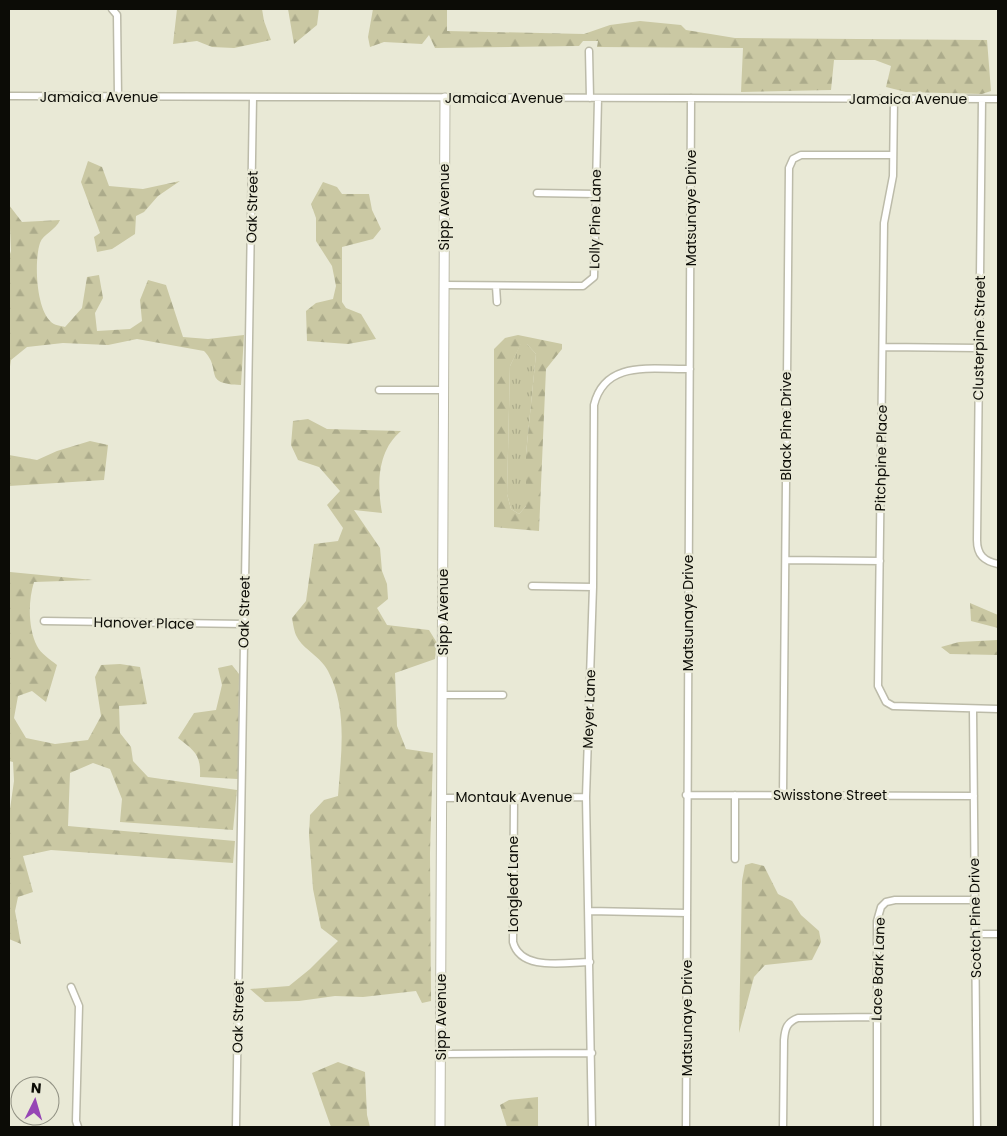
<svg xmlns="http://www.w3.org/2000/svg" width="1007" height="1136" viewBox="0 0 1007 1136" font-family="Poppins,sans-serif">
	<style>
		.grass { fill: url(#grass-tufts) }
		.forest { fill: url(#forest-firs); fill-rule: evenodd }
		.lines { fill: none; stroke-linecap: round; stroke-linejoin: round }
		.street-casing { stroke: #bcbba9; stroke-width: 9 }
		.secondary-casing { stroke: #bcbba9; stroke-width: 11 }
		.street { stroke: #fff; stroke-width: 6 }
		.secondary { stroke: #fff; stroke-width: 9 }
		.labels { text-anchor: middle; stroke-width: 5; stroke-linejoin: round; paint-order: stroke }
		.street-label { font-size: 14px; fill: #0c0c06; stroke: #e9e9d6 }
	</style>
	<defs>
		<pattern id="grass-tufts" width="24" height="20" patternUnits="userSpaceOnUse" patternTransform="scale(1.25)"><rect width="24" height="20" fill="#cac8a3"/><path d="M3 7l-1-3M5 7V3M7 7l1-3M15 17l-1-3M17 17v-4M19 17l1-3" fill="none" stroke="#acab8b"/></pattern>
		<pattern id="forest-firs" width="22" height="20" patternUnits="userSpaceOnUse" patternTransform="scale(1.25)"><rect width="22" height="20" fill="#cac8a3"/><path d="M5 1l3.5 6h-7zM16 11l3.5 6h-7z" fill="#acab8b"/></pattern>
	</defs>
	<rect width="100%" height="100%" fill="#e9e9d6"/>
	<path class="grass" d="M521,343L527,344L536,354L526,454V506L519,514L511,509L507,494L510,366Z"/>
	<path class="forest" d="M177,9H262L264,21L271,40L234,48L212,47L197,41L173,44Z
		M288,9H319L317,25L294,44Z
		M373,9H447V31L584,34L610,25L640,21L681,25L686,30L735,38L987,40L991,91L982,94L906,92L886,87L891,66L875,60H834L831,90L741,92L743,48L597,47L598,41H583L579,46L435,48L429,35L422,44L384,42L370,47L368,37Z
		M88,161L102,167L109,186L143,189L180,181L158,196L144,212L136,216L135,234L112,249L97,252L94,237L100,233L81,182Z
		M323,182L337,187L342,194H369L372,210L381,229L373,239L342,247V302L346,308L361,314L376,339L348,344L307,341L306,311L316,303L333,299L336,286L332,266L316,241V218L311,204Z
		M9,205L22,222L60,220C56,230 43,234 40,243C34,261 36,309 51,322C54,325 61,326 65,327L82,308L87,277L99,275L103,298L95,313L97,331L130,329L142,321L140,300L148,280L166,285L183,337L208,339L244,335L241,385C201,384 223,370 204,351L137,339L108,345L63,343L27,347L11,360L9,373V257L11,251Z
		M518,335L562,344V349L546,369L539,531L494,527V349L505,338ZM521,344H527L536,354L526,454V506L519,514L511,509L507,494L510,366Z
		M308,419L327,429L401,431C377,451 377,485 382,513L354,510L380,548L382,571L387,584L388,599L377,608L387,625L429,630L437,643L435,659L395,673L397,726L406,749L433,753L430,853L431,1001L422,1003L416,991L363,997L335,996L299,1001L265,1002L250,989L289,986L310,969L338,941L321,928L313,889L309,835L310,815L324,800L338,796C341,755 348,709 328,671C321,657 303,649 297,637C294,632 293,623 292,618L306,601L314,544L338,541L343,528L327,505L340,491L319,467L298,460L291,445L293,421Z
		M90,441L108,445L104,480L9,486L10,572L93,580L34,582C28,601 28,628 37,646C40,653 51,660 57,665L46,702L32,691L18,696L14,718L26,738L55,744L88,740L101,716L95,677L101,665L120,664L140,667L147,704L119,706L120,733L131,747L133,761L148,777L237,790L233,830L120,822L122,799L110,769L93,763L70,773L68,826L235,841L233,863L51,850L23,856L33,892L18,897L15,911L21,944L9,939V816L14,781L13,762L9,761V455L37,460L57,451Z
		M970,603L998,615V628L971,621Z
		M998,640V655L950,654L941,647L959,642Z
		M232,665L239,674L238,779L200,777C201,755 195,751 178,738L194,713L216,710L222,685L218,668Z
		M752,863L764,866L778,894L792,901L801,915L819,931L821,942L812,960L765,965L754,977L739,1033L742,881L745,865Z
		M338,1062L365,1072L367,1115L370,1127H331L312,1073Z
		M538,1097V1127H507L500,1105L509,1100Z"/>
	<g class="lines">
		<g class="street-casing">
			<path id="street" d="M112,9L117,15L118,97
				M589,51L590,98
				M9,96L998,99
				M894,99L893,176L884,223L878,686L886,702L893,706L998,709
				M982,99L977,540C977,555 984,561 998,564
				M537,193L596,194
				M444,285L575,286H583L594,277L598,98
				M496,286L497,302
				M883,347L979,348
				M379,390H443
				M786,560L880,561
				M532,586L593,587
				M44,621L244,624
				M442,695H503
				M973,709L977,1127
				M686,795L974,796
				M783,795L789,168L793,159L801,155H892
				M442,798L586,797
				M514,798L513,942C521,972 566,962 590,962
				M735,859V795
				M589,911L687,913
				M975,934H998
				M71,987L79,1006L76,1121L78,1127
				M441,1054L592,1053
				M236,1127L253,97
				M592,1127L586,797L593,587L594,405C605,359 653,370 690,369
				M686,1127L691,98
				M783,1127L784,1040C785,1028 787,1022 798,1018L876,1017
				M877,1127V921L881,907L886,902L895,900H975"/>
		</g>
		<g class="secondary-casing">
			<path id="secondary" d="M440,1127L445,98"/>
		</g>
		<use href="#street" class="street"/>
		<use href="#secondary" class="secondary"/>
	</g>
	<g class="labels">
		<g class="street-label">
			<text x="99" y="102">Jamaica Avenue</text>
			<text x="504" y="103">Jamaica Avenue</text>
			<text x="908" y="104">Jamaica Avenue</text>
			<text transform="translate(252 207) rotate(-89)" y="5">Oak Street</text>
			<text transform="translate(444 207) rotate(-90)" y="5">Sipp Avenue</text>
			<text transform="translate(691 208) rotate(-90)" y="5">Matsunaye Drive</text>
			<text transform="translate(595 219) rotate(-89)" y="5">Lolly Pine Lane</text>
			<text transform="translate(979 338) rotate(-89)" y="5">Clusterpine Street</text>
			<text transform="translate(786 426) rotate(-90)" y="5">Black Pine Drive</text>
			<text transform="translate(881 458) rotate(-89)" y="5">Pitchpine Place</text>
			<text transform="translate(244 612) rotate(-89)" y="5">Oak Street</text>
			<text transform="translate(443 612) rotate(-90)" y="5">Sipp Avenue</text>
			<text transform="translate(688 613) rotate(-90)" y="5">Matsunaye Drive</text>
			<text transform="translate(144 623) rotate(1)" y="5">Hanover Place</text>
			<text transform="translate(589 709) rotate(-88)" y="5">Meyer Lane</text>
			<text x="830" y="800">Swisstone Street</text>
			<text x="514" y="802">Montauk Avenue</text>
			<text transform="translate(513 884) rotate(-90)" y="5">Longleaf Lane</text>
			<text transform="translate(975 918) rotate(-91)" y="5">Scotch Pine Drive</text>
			<text transform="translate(878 969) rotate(-88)" y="5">Lace Bark Lane</text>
			<text transform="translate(238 1017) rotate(-89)" y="5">Oak Street</text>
			<text transform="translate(441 1017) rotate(-90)" y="5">Sipp Avenue</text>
			<text transform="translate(687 1018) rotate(-90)" y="5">Matsunaye Drive</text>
		</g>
	</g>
	<rect width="1007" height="1136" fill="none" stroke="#0c0c06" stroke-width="20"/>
	<g transform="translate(35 1101) rotate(5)"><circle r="24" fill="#e9e9d6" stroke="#919183"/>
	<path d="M0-4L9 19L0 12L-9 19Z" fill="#9646b5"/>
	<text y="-8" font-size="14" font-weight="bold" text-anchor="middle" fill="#0c0c06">N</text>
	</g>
</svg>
